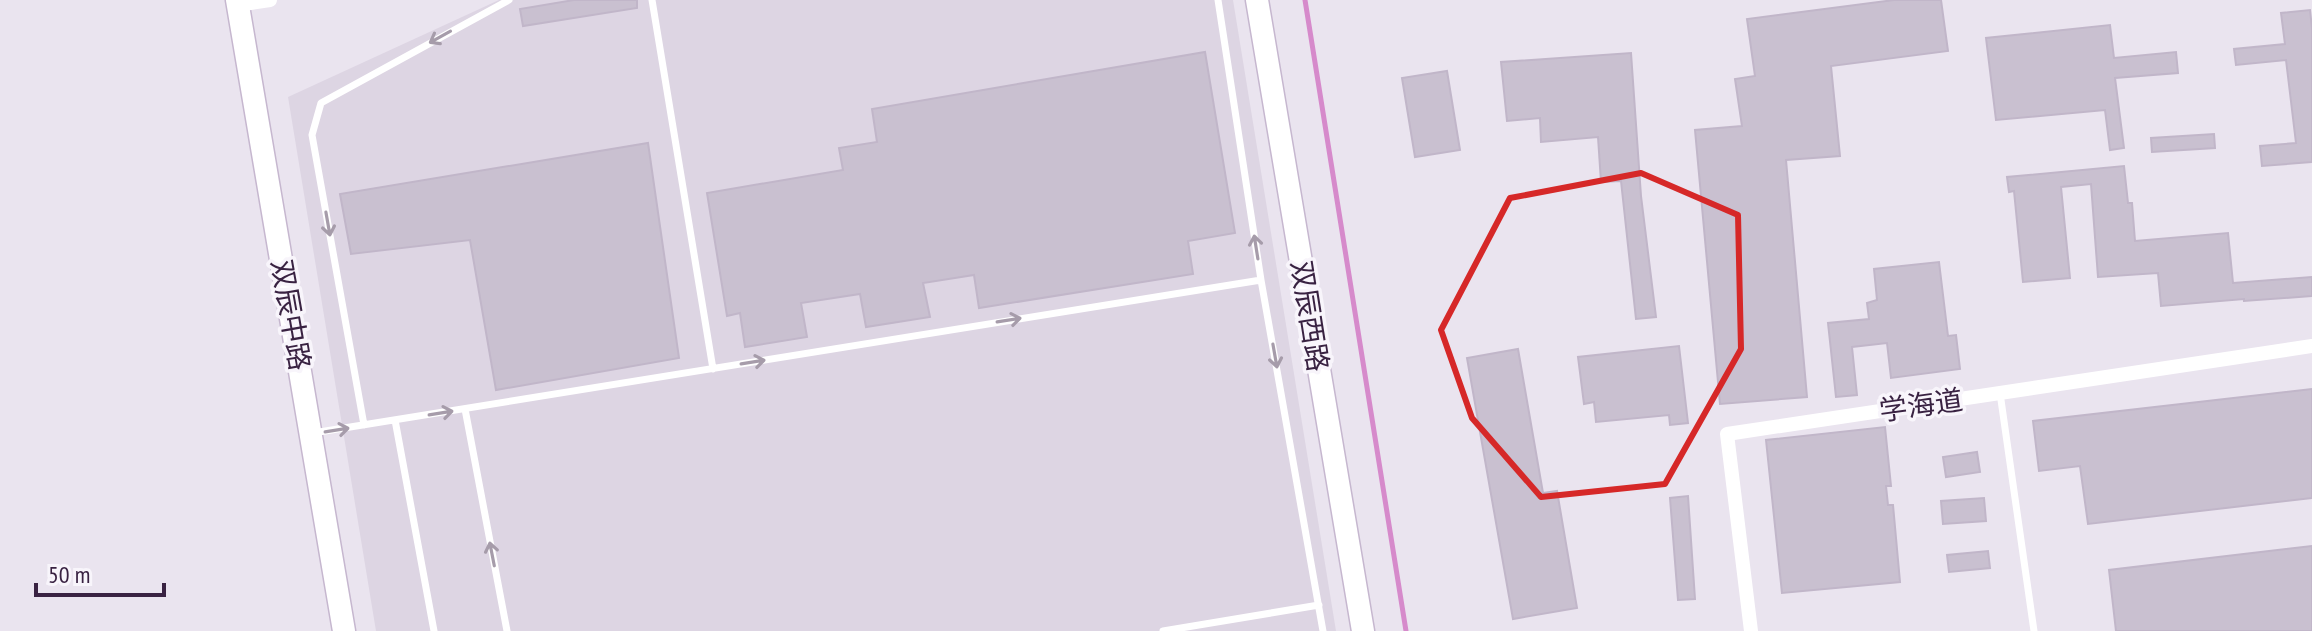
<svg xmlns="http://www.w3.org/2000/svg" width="2312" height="631" viewBox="0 0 2312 631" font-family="'PT Sans Narrow','Noto Sans SC',sans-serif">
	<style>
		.built { fill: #ddd5e3 }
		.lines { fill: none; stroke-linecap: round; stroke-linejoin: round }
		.stream { stroke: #d68acb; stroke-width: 5 }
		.building { fill: #c9c0d0; stroke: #c1b6c9; stroke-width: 2 }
		.secondary-casing { stroke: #c6b7cf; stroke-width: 25 }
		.lane { stroke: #fff; stroke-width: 7 }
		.street { stroke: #fff; stroke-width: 14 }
		.secondary { stroke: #fff; stroke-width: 22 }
		.oneway { stroke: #a69caa }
		.marked { fill: none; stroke: #d62828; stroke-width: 6; stroke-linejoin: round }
		.labels { text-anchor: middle; stroke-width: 7; stroke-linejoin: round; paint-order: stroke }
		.street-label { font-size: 28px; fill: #392242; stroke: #f8f5fb }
	</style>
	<rect width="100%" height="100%" fill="#eae4ef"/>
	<path class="built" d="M499,0H1233L1336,631H376L288,97Z"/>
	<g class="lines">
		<path class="stream" d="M1305,0L1406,631"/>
	</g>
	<path class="building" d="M574,0H637V8L523,26L520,9Z
		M1894,0H1941L1948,51L1831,66L1840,156L1786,160L1807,397L1720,404L1695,130L1742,126L1735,79L1755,76L1747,19Z
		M2310,10L2312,28V162L2262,166L2260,146L2296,143L2286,60L2236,65L2234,49L2285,44L2281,13Z
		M2110,25L2114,58L2176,52L2178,73L2115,78L2124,148L2110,150L2105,110L1996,120L1986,38Z
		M1205,52L1235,233L1188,241L1193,274L979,308L974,275L923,283L930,317L866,327L860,294L801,303L807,337L745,347L740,313L727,316L707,193L843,170L839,148L877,142L872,109Z
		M1631,53L1641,196L1656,317L1636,319L1621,181L1601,182L1598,137L1541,142L1540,118L1507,121L1501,62Z
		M1447,71L1460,150L1415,157L1402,78Z
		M2214,134L2215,148L2152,152L2151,138Z
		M648,143L679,358L496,390L470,240L351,254L340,194Z
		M2124,166L2128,203H2132L2135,241L2228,233L2233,283L2312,277V296L2244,301V299L2161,306L2158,273L2098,277L2091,184L2061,187L2070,278L2023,282L2014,191L2009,192L2007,177Z
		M1939,262L1948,336L1956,335L1960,369L1891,378L1887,343L1852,347L1857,395L1836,397L1828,323L1869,319L1867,303L1877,300L1874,269Z
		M1679,346L1688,423L1670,425L1669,415L1596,422L1594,402L1584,404L1578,357Z
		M1518,349L1543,493L1557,491L1577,608L1513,619L1467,358Z
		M2312,389V498L2088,524L2080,466L2039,471L2033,421Z
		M1885,427L1891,486H1886L1888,505H1893L1900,582L1782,593L1766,440Z
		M1977,452L1980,472L1946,477L1943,457Z
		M1688,496L1695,599L1678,600L1670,498Z
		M1984,498L1986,521L1943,524L1941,501Z
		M2312,546V631H2116L2109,570Z
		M1988,551L1990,568L1949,572L1947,555Z"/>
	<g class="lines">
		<g class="secondary-casing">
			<path id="secondary" d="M237,0L344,631
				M1257,0L1363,631"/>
		</g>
		<path class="lane" d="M652,0L713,369
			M1261,280L1323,631
			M2000,393L2034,631
			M465,409L507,631
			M395,420L434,631
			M364,425L312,135L321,103L509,0
			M313,433L1261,280L1218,0
			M1163,631L1319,605"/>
		<path class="street" d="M238,5L270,0
			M1751,631L1727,434L2312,346"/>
		<use href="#secondary" class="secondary"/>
	</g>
	<defs><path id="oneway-shaft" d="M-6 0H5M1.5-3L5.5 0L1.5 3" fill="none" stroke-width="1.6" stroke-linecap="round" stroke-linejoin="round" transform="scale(2)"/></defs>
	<g class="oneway">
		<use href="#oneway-shaft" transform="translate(440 37) rotate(151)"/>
		<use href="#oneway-shaft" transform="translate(328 224) rotate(80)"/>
		<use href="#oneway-shaft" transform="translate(1256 247) rotate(-99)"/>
		<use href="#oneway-shaft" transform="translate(1009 320) rotate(-9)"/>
		<use href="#oneway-shaft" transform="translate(1275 356) rotate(80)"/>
		<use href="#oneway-shaft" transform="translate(753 362) rotate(-9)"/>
		<use href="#oneway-shaft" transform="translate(441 413) rotate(-9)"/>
		<use href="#oneway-shaft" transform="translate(337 430) rotate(-9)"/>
		<use href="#oneway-shaft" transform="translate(492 554) rotate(-101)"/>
	</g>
	<path class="marked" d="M1641,173L1738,215L1741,349L1665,484L1541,497L1472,418L1441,330L1510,198Z"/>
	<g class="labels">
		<g class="street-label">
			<text transform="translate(291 315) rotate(80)" y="10">双辰中路</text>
			<text transform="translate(1310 316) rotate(81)" y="10">双辰西路</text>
			<text transform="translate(1921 405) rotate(-8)" y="10">学海道</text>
		</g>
	</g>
	<path d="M36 583v12h128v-12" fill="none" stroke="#392242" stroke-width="4"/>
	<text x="48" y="583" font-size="24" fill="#392242" stroke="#f8f5fb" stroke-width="6" paint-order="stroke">50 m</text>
</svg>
